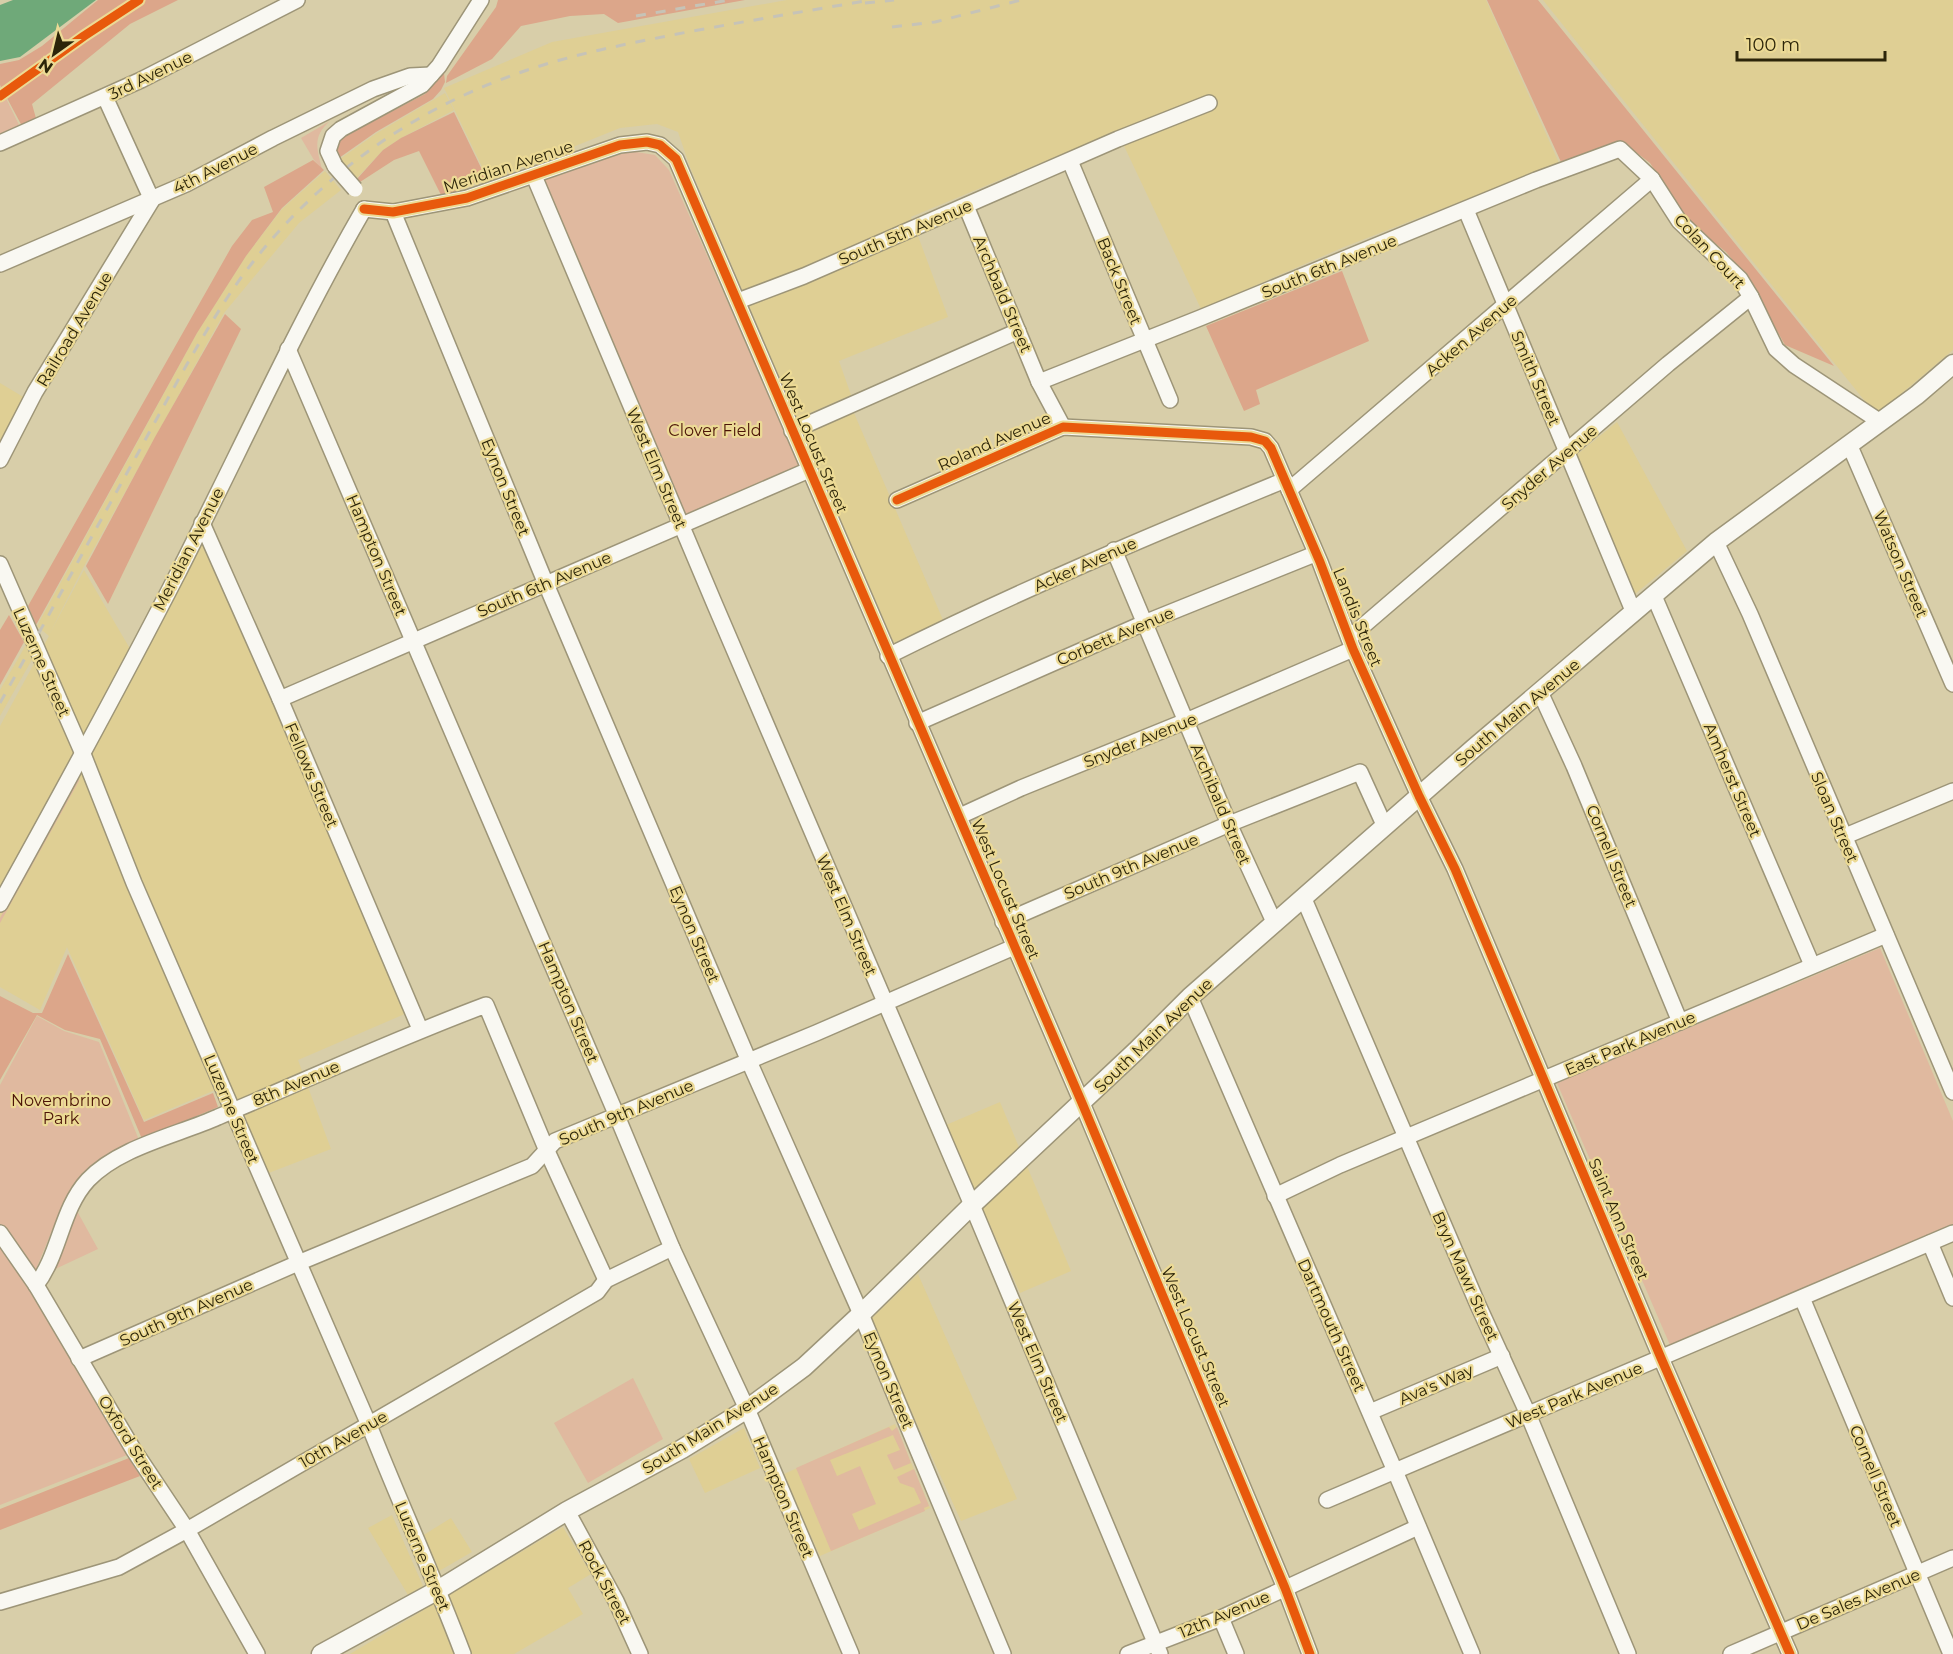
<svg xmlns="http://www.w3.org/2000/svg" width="1953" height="1654" viewBox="0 0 1953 1654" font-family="Montserrat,sans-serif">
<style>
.built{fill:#dfcf94}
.green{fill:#e0b99f}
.forest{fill:#dca68a}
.water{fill:#6fa979}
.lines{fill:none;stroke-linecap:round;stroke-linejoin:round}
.minor-casing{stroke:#9d9578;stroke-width:18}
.major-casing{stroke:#9d9578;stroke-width:21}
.minor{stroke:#f9f8f2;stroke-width:15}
.major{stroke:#f9f8f2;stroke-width:18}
.rail{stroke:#c6c3b7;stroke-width:3;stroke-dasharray:10 10;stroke-linecap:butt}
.minor-bridge-casing{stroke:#9d9578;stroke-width:18;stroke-linecap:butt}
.minor-bridge{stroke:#f9f8f2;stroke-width:15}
.cycleway-casing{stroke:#ecda95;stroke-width:13}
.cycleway{stroke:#e8590c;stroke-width:9}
.labels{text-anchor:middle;stroke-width:4.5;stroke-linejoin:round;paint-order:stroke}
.street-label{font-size:16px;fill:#2c2509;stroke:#ecda95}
.park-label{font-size:16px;fill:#4c1407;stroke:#ecda95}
</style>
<rect width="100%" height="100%" fill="#d8cea9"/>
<g class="built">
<path d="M787 0H1486L1559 163 1344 247 1201 309 1117 131 911 217 948 317 839 361 851 395 797 419 690 167 678 132 657 124 620 128 538 161 487 177 444 88 552 42Z"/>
<path d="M1543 0H1953V350L1876 415Z"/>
<path d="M445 93 454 110 401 138 383 150 356 179 340 159 377 133Z"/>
<path d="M325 171 341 190 299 223 224 313 83 568 49 635 84 570 136 659 202 541 407 1013 298 1060 331 1149 266 1174 227 1085 144 1120 67 947 40 1010 0 987V726L49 636 37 626 197 333 246 256 282 209Z"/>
<path d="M0 383 25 398 0 447Z"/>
<path d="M854 413 943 620 894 643 802 433Z"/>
<path d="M1617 422 1687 551 1635 594 1574 457Z"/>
<path d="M27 643 34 656 0 716V690Z"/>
<path d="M1000 1102 1071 1271 1020 1293 946 1125Z"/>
<path d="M918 1274 1017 1499 961 1521 870 1320Z"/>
<path d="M895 1424 930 1508 820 1556 785 1480 784 1474Z"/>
<path d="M744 1428 760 1468 705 1493 689 1459Z"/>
<path d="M392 1515 423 1586 408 1595 368 1528Z"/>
<path d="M451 1518 472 1552 439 1571 422 1536Z"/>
<path d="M563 1527 591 1574 568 1588 583 1614 514 1654H350Z"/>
</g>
<g class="green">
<path d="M0 86 21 129 0 137Z"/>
<path d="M330 121C311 137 318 151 322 169L314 160 301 138Z"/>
<path d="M630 151 655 155 669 170 800 465 683 518 542 180Z"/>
<path d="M79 778V781L0 923V918L74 781Z"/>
<path d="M1880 948 1953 1121V1224L1670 1345 1557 1083Z"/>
<path d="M37 1016 64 1031 99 1042 139 1140 85 1172 60 1211 30 1284 77 1371 127 1455 0 1505V1085Z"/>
<path d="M77 1211 98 1249 51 1271Z"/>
<path d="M633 1378 663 1439 588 1483 554 1423Z"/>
<path d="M889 1427 892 1431 897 1427 911 1463 894 1470 887 1455 900 1450 893 1435 830 1460 837 1476 860 1466 876 1504 852 1514 859 1530 921 1503 914 1488 900 1483 897 1477 914 1469 929 1506 924 1508 925 1511 831 1551 796 1468Z"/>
</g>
<g class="forest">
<path d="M98 0H178L130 24 32 104 37 122 23 128 0 85V64L19 60 42 46Z"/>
<path d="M498 0H745L618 23 604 14 570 16 521 26 492 59 446 83 447 76 496 7Z"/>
<path d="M1487 0H1538L1834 366 1785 345 1747 277 1726 252 1695 227 1680 209 1650 163 1624 143 1561 162Z"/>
<path d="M444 73 445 82 441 90 433 99 376 132 339 158C335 150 335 145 341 138L425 94Z"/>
<path d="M454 112 486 178 442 197 419 151 394 160 360 182 357 179 383 150 401 138Z"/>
<path d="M313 160 324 170 282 208 246 256 197 333 36 625 28 606 232 246 252 220 273 212 264 187Z"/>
<path d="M1342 271 1369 341 1256 390 1260 404 1244 411 1206 326Z"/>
<path d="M225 314 241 329 108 604 86 566 155 437Z"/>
<path d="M9 615 24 642 0 685V630Z"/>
<path d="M68 954 144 1122 213 1093 218 1107 142 1139 100 1039 65 1030 37 1015 0 1080V996L33 1013H42Z"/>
<path d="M129 1458 140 1476 0 1530V1509Z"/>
</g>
<path class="water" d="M13 0H96L20 57 0 61V5Z"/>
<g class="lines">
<g class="minor-casing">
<g id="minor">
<path d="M105 97 152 200"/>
<path d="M0 143 141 80 297 0"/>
<path d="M1070 161 1170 400"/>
<path d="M335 166 328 151 333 136 341 129 422 85 439 66 481 0"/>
<path d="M534 176 715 605 972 1205 1160 1654"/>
<path d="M966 206 1039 382 1063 427"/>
<path d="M364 209 393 212 467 198 620 145 647 142 660 145 676 159 1082 1103 1285 1588 1310 1654"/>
<path d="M1466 210 1634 613"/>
<path d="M393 212 546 584 748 1059 861 1314 1003 1654"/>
<path d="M0 264 186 184 273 138 373 89 410 76 431 75"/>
<path d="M738 301 804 276 1118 139 1209 103"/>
<path d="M288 349 617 1116 672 1248 747 1409 851 1654"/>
<path d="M1039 382 1200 318 1536 180 1620 149 1652 179 1679 221 1740 279 1751 297 1776 349 1794 365 1879 421"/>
<path d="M792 431 1018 331"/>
<path d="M1849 444 1953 684"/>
<path d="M0 460 35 392 152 200"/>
<path d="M1289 490 1652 179"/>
<path d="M897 500 1063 427 1251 437 1265 441 1271 448 1320 562 1353 649 1419 796 1455 869 1661 1358 1790 1654"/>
<path d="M202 523 280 699 420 1029"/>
<path d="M1716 542 1750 614 1953 1092"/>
<path d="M1114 550 1229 824 1275 924"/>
<path d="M0 564 83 754 134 883 369 1425C399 1501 434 1577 463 1654"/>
<path d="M1654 596 1812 965"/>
<path d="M1349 638 1668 364 1751 297"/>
<path d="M888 656C1018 591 1151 535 1285 480"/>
<path d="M1540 692 1574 766 1680 1022"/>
<path d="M280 699 809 470"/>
<path d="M917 723 1144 623 1315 554"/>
<path d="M960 816 1021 788 1186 721 1353 649"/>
<path d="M1843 837 1953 791"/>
<path d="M1304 899 1478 1305 1528 1414 1628 1654"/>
<path d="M0 904C61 794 121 684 178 573 240 451 296 327 364 209"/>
<path d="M1003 922 1229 824 1360 772 1385 827"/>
<path d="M1190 997 1395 1471 1472 1654"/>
<path d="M1275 1196 1340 1165 1886 935"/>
<path d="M0 1233 36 1285 133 1449 187 1530 257 1654"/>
<path d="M1930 1243 1953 1298"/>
<path d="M36 1285C60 1254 61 1209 88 1180 119 1147 178 1135 218 1117 307 1080 395 1039 486 1005L547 1151 606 1280"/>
<path d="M1802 1298 1951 1654"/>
<path d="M79 1359 298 1263 532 1166 555 1141 816 1033 1014 947"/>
<path d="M1370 1412 1502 1356"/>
<path d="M1327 1500 1953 1233"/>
<path d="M567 1511 616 1601 640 1654"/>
<path d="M0 1602 119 1567 187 1530 597 1292 606 1280 672 1248"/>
<path d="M1221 1618 1236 1654"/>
<path d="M1128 1654 1221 1618 1418 1527"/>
<path d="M1731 1654 1953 1558"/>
</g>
</g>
<g class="major-casing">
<path id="major" d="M321 1654 438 1590 567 1511 682 1449 747 1409 804 1367 861 1314 972 1205 1136 1051 1190 997 1474 748 1716 542 1917 395 1953 364"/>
</g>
<use href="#minor" class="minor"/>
<use href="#major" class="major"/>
<g class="rail">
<path d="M865 3 894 0"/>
<path d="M636 16 729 0"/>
<path d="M892 27 935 22 1021 0"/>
<path d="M0 703C46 621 91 537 137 455 166 402 194 349 227 298 291 201 387 124 495 82 559 56 626 44 693 31 753 20 812 10 871 0"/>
</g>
<g class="minor-bridge-casing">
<path id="minor-bridge" d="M335 166 355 189"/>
</g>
<use href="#minor-bridge" class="minor-bridge"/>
<g class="cycleway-casing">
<g id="cycleway">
<path d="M0 96 84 36 139 0"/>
<path d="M364 209 393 212 467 198 620 145 647 142 660 145 676 159 1082 1103 1285 1588 1310 1654"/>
<path d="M897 500 1063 427 1251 437 1265 441 1271 448 1320 562 1353 649 1419 796 1455 869 1661 1358 1790 1654"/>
</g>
</g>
<use href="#cycleway" class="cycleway"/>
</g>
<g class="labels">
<g class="street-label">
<text transform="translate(150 75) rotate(-26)" y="6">3rd Avenue</text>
<text transform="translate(508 166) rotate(-18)" y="6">Meridian Avenue</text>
<text transform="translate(215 168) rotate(-27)" y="6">4th Avenue</text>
<text transform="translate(905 232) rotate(-23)" y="6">South 5th Avenue</text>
<text transform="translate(1710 251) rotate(47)" y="6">Colan Court</text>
<text transform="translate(1329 266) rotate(-22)" y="6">South 6th Avenue</text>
<text transform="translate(1120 281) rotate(68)" y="6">Back Street</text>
<text transform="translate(1003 294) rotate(67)" y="6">Archbald Street</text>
<text transform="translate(74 329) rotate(-59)" y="6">Railroad Avenue</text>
<text transform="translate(1471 335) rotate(-41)" y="6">Acken Avenue</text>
<text transform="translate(1536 378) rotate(67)" y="6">Smith Street</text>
<text transform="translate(994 441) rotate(-24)" y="6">Roland Avenue</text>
<text transform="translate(814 443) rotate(67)" y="6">West Locust Street</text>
<text transform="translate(1549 467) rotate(-41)" y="6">Snyder Avenue</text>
<text transform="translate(657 468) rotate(67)" y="6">West Elm Street</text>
<text transform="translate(506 487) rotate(68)" y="6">Eynon Street</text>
<text transform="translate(188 549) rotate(-63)" y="6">Meridian Avenue</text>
<text transform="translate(377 555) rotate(67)" y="6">Hampton Street</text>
<text transform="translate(1085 564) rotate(-24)" y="6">Acker Avenue</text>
<text transform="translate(1901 564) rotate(67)" y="6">Watson Street</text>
<text transform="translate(544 584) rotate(-23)" y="6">South 6th Avenue</text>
<text transform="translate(1358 617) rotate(68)" y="6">Landis Street</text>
<text transform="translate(1115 636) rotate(-23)" y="6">Corbett Avenue</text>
<text transform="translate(42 662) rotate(66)" y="6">Luzerne Street</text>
<text transform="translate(1517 712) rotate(-40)" y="6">South Main Avenue</text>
<text transform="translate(1140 740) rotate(-22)" y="6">Snyder Avenue</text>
<text transform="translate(312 775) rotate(67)" y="6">Fellows Street</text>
<text transform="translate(1733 780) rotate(67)" y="6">Amherst Street</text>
<text transform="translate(1221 804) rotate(67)" y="6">Archibald Street</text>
<text transform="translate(1835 817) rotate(67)" y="6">Sloan Street</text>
<text transform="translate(1612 856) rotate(68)" y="6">Cornell Street</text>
<text transform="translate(1131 866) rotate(-23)" y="6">South 9th Avenue</text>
<text transform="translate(1006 889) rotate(67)" y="6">West Locust Street</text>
<text transform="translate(847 915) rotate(67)" y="6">West Elm Street</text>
<text transform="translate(695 934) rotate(67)" y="6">Eynon Street</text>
<text transform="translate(569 1002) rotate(67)" y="6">Hampton Street</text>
<text transform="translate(1153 1035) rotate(-44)" y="6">South Main Avenue</text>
<text transform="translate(1630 1043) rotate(-23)" y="6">East Park Avenue</text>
<text transform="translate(296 1083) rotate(-23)" y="6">8th Avenue</text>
<text transform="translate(232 1109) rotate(67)" y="6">Luzerne Street</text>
<text transform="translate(626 1112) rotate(-23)" y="6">South 9th Avenue</text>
<text transform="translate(1619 1219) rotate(67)" y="6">Saint Ann Street</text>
<text transform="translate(1466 1276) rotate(66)" y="6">Bryn Mawr Street</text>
<text transform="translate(186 1312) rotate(-24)" y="6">South 9th Avenue</text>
<text transform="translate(1332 1325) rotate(66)" y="6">Dartmouth Street</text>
<text transform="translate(1196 1337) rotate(67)" y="6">West Locust Street</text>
<text transform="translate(1038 1362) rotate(67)" y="6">West Elm Street</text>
<text transform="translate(889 1380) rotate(67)" y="6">Eynon Street</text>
<text transform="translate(1436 1384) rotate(-23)" y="6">Ava's Way</text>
<text transform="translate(1574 1395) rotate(-23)" y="6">West Park Avenue</text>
<text transform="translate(710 1428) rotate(-32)" y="6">South Main Avenue</text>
<text transform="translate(343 1439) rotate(-30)" y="6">10th Avenue</text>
<text transform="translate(131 1442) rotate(58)" y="6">Oxford Street</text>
<text transform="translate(1876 1476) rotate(67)" y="6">Cornell Street</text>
<text transform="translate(784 1497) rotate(67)" y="6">Hampton Street</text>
<text transform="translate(423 1556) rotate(67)" y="6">Luzerne Street</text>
<text transform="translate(605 1582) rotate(62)" y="6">Rock Street</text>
<text transform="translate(1858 1599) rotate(-23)" y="6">De Sales Avenue</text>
<text transform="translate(1224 1614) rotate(-23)" y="6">12th Avenue</text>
</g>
<g class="park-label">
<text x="715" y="436">Clover Field</text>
<text x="61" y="1106">Novembrino<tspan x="61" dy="18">Park</tspan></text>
</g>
</g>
<g transform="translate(54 54) rotate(214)" stroke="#ecda95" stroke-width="4.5" paint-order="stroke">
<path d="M0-4.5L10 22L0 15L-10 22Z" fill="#2c2509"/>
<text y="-9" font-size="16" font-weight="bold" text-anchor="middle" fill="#2c2509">N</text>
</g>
<path d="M1737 51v9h148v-9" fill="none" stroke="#2c2509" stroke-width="3"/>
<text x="1746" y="51" font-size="18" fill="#2c2509" stroke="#ecda95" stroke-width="4.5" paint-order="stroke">100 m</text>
</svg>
